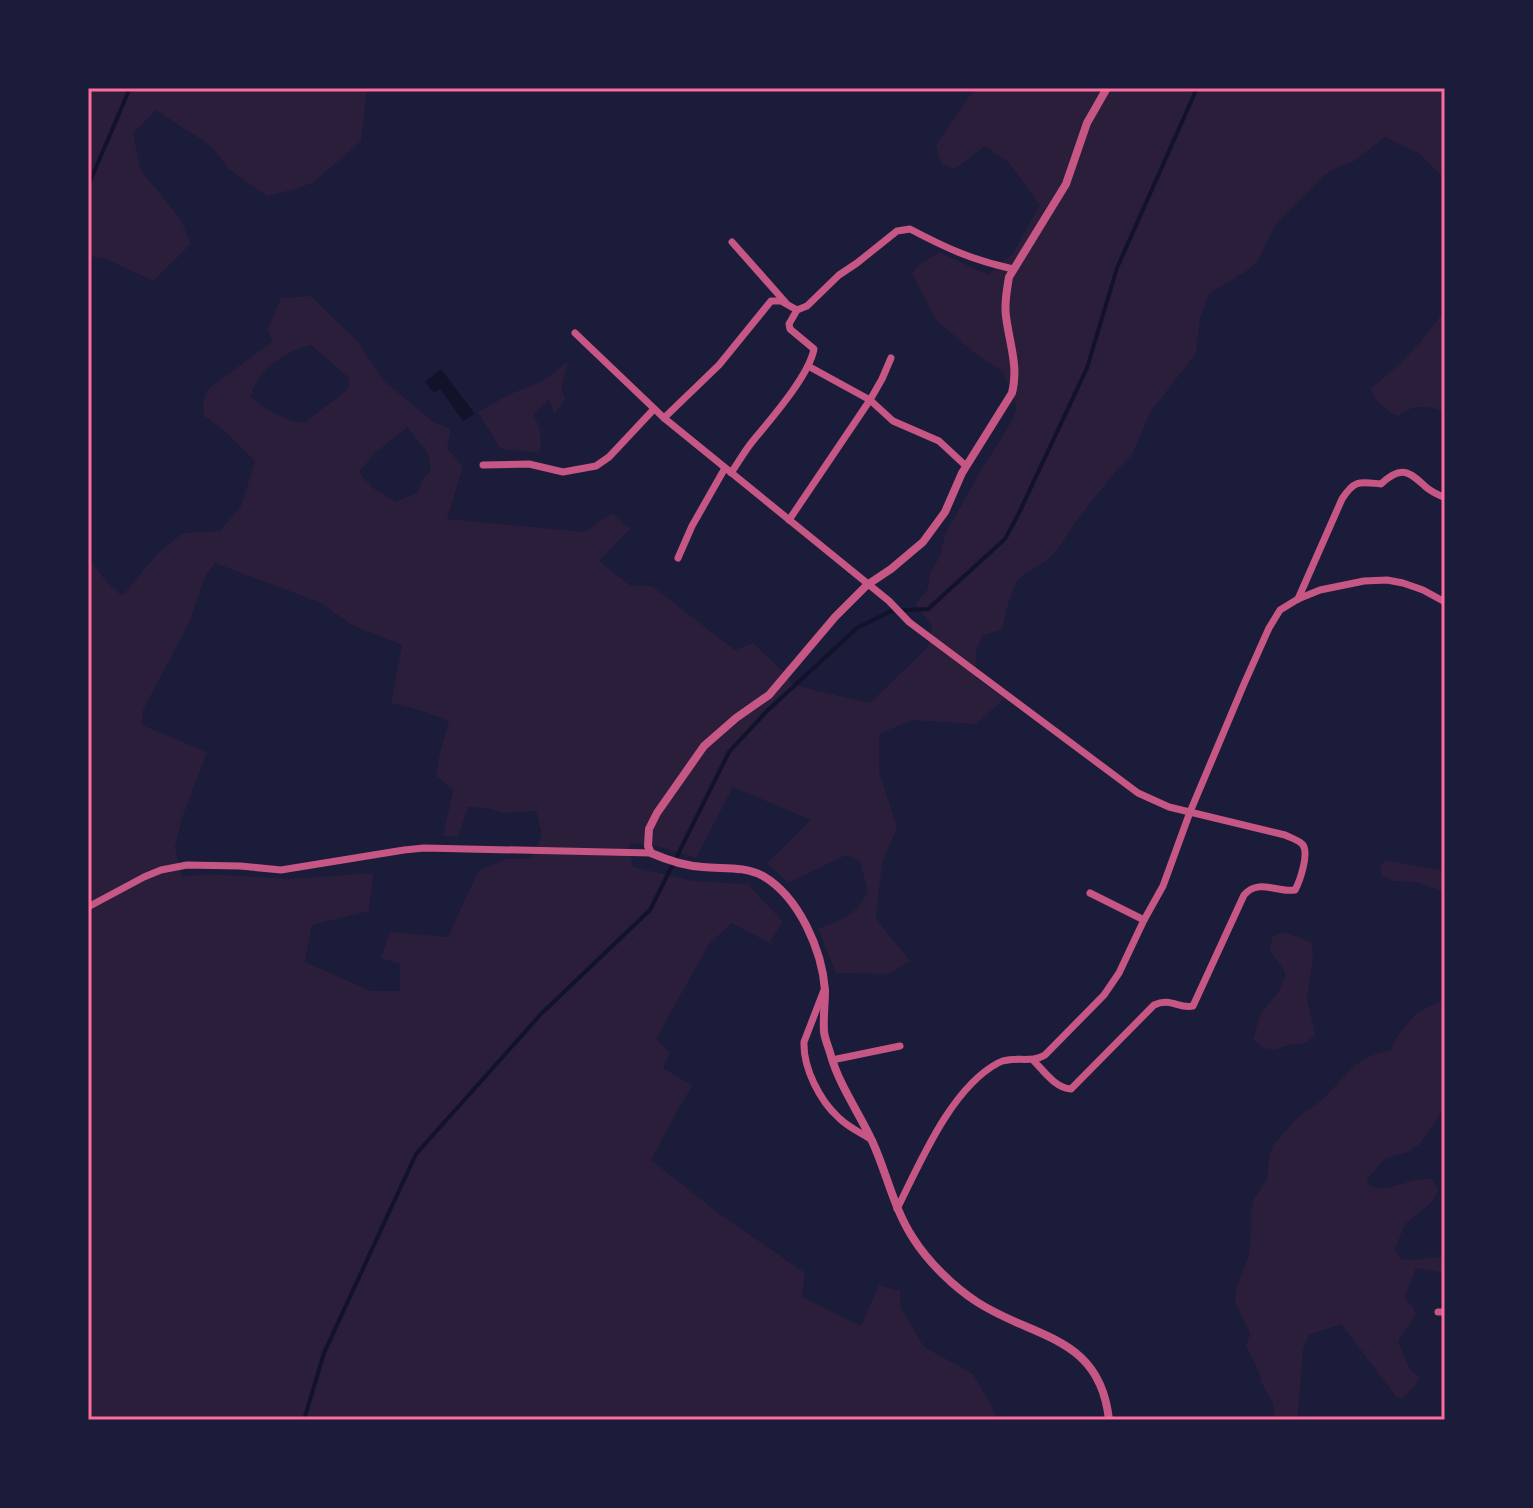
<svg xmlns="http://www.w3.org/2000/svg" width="1533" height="1508" viewBox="0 0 1533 1508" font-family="'DejaVu Sans',sans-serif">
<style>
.green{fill:#2a1e3b;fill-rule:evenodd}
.water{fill:#12122b}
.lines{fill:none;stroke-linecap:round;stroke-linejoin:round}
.stream{stroke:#12122b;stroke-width:4}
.minor{stroke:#c65784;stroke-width:7}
.tertiary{stroke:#c65784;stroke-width:8}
.neatline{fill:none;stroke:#ff6b9d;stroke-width:3}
</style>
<rect width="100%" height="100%" fill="#1b1b3a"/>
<g class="green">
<path d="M88 88H367L361 141 314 182 296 189 267 196 229 169 211 146 156 110 133 133 140 169 181 220 191 244 153 281 106 259 88 256Z"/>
<path d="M975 88H1445V180L1420 154 1385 137 1354 161 1332 170 1323 177 1276 224 1257 262 1248 270 1209 294 1200 318 1196 353 1150 413 1132 455 1116 471 1079 517 1057 550 1045 562 1024 574 1016 582 1008 604 1002 630 983 635 976 651V678L1005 698 976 724 912 720 879 734V771L897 828 882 863 876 919 910 961 888 974 836 973 818 929C844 919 853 918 868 892L860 861 846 855 788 883 767 863 811 820 733 787 696 858 657 846 630 843 629 847 633 867 693 881 748 884 783 922 769 943 732 923 709 944 656 1039 670 1053 663 1068 693 1086 682 1102 651 1160 721 1215 805 1273 802 1297 861 1326 879 1285 900 1291 901 1308 924 1347 973 1374 999 1420H88V557L105 580 122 596 157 554 183 533 220 531 241 506 255 461 224 430 204 416 203 404 207 390 273 341 267 330 281 298 311 296 357 341 384 381 435 423 451 429 447 448 463 467 447 519 585 532 612 513 630 529 599 561 631 586H652L735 650 753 643 783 671 791 683 809 689 870 703 928 647 932 625 915 605 928 589 930 572 939 558 946 532 979 474 1011 422 1017 407 1003 372 973 352 936 320 912 274 920 264 939 252 988 275 1013 253 1040 205 1009 163 985 146 955 169 941 164 936 145ZM311 345 350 379 347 390 304 423C283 421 267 410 251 397 255 371 287 350 311 345ZM407 427 428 453 431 470 420 483V489L417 493 395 502 373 488 359 473 373 455ZM215 563 319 602 354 626 402 645 391 703 419 710 449 721 440 752 436 776 453 790 443 836 458 837 468 807 487 808 504 813 536 811 542 835 531 859H506L478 871 448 937 390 932 381 958 400 964V991H371L305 962 312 925 369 911 373 873 290 879 206 874 182 877 175 847 182 818 207 752 142 725 143 710 189 623 205 577Z"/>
<path d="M1445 309V411C1429 407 1412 403 1399 416 1385 413 1377 400 1370 389 1399 367 1425 340 1445 309Z"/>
<path d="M568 362 561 387 565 399 554 414 549 399 533 415C540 423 543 443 539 453L503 449 499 446 478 412 508 395 541 382Z"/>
<path d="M1385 860 1445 871V892L1416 882 1394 881 1383 877C1379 870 1380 866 1385 860Z"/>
<path d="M1283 932 1311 942 1313 957 1307 999 1315 1035 1306 1043 1289 1045 1275 1050 1264 1048 1253 1040 1260 1015 1279 991 1285 976 1284 970 1270 951 1272 937Z"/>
<path d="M1445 999V1107L1419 1145 1408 1152 1384 1159 1366 1181 1370 1186C1391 1194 1408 1177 1432 1179L1439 1190 1431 1203 1405 1224 1395 1249 1401 1259C1416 1261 1430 1257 1445 1257V1273L1416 1268 1405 1297 1407 1303 1412 1305 1416 1314 1398 1341 1410 1370 1419 1376 1415 1386 1402 1399 1396 1397 1341 1324 1309 1335 1303 1349 1298 1414 1295 1420H1275L1273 1403 1262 1384 1259 1373 1246 1345 1250 1334 1235 1301 1236 1289 1248 1257 1250 1246 1251 1211 1254 1199 1267 1179 1269 1156 1273 1145 1295 1120 1323 1099 1355 1065 1370 1056 1391 1050 1395 1040 1416 1013Z"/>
</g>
<path class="water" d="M441 369 475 414 463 421 440 389 434 393 425 382Z"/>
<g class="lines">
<g class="stream">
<path d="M88 186 130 88"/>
<path d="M304 1420 324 1353 416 1154 541 1014 650 910 729 752 767 711 857 628 891 611 928 609 1005 539 1018 515 1087 368 1117 268 1197 88"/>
</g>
<g class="minor">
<path d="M732 242 786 303"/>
<path d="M575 333 664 418 889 601 909 622 1138 793 1169 807 1285 835C1291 838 1299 840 1303 845 1309 854 1300 881 1295 890 1277 893 1259 878 1244 895L1193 1006C1178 1009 1171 997 1154 1005L1071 1089C1055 1088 1043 1070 1033 1060"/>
<path d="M808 366 870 400 893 421 939 441 966 466"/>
<path d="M664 418 719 365 771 301H781L797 310"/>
<path d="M483 465 529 464 563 472 596 466 609 457 654 409"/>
<path d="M731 473C738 463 744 452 752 442 770 420 809 376 814 349L790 329 789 324 797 310 807 306 839 275 857 263 897 231 910 229C946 248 972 260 1013 269"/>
<path d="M789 520 870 400 882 379 891 358"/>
<path d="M678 558 692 526 725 468"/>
<path d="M1298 599 1342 499C1355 479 1360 482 1381 484 1401 465 1409 471 1427 488 1432 492 1439 495 1445 498"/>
<path d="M1090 893 1144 920"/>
<path d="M88 907 144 877 161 870 187 865 240 866 281 870 404 850 424 848 651 853"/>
<path d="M824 990 804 1042C803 1068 820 1101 839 1118 848 1127 861 1133 872 1140"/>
<path d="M832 1060 900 1046"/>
<path d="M897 1209C920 1163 951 1088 998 1063 1013 1055 1031 1064 1045 1055L1104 995 1119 973 1144 920 1163 886 1190 812 1244 684 1269 628 1280 610 1298 599 1320 590 1364 581 1387 580 1403 583 1423 590 1445 602"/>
<path d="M1438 1312H1445"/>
</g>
<path class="tertiary" d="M1107 88 1087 123 1066 184 1009 277C1007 290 1004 303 1006 316 1009 342 1019 367 1012 393L962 473 945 512 923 542 891 569 867 585 835 617 769 695 736 718 704 746 657 813 649 829 648 846 651 853C667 860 686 866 703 867 724 869 744 866 763 876 799 897 822 950 825 990 825 1004 823 1018 824 1032 825 1040 829 1048 831 1056 840 1087 860 1114 873 1143 887 1174 894 1209 913 1238 928 1262 954 1287 977 1302 1034 1339 1100 1335 1109 1420"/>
</g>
<rect width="1533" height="1508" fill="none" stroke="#1b1b3a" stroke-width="180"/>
<rect x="90" y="90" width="1353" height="1328" class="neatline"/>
</svg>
